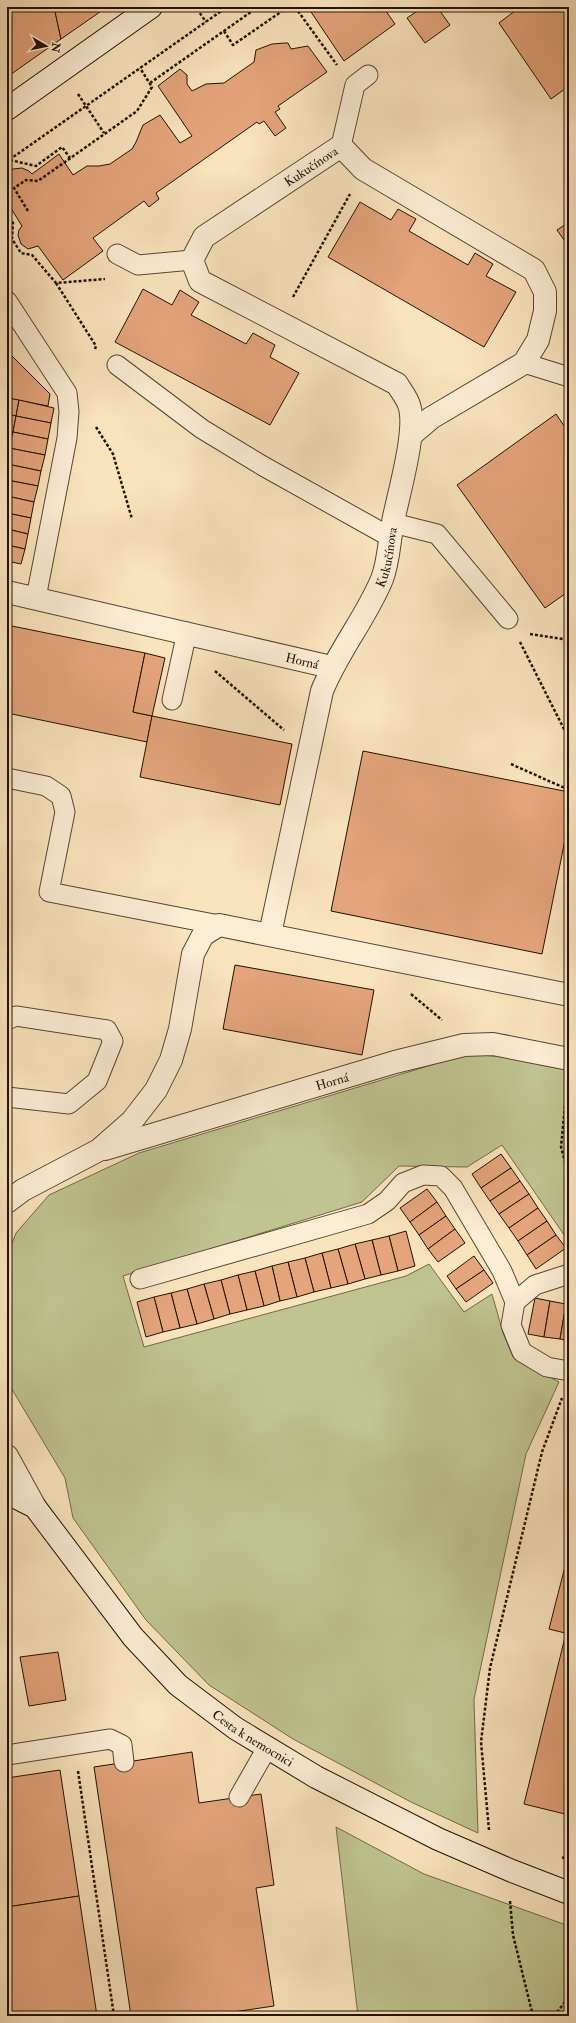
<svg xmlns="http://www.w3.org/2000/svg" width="576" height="2023" viewBox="0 0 576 2023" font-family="'IM FELL Double Pica',serif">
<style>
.green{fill:#bfc490;stroke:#706b48}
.building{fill:#e4a47c;stroke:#221200}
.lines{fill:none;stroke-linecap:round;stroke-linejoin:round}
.lane-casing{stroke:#584630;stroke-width:21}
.street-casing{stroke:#584630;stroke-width:24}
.secondary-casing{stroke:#221200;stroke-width:24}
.path{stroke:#221200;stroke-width:2.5;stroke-dasharray:3 2;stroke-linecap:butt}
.lane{stroke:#fcedd5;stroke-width:19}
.street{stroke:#fcedd5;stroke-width:22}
.secondary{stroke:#fcedd5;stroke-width:22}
.labels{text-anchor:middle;stroke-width:3;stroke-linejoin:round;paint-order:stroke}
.street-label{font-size:13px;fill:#221200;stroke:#fcedd5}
</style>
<rect width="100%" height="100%" fill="#fae4be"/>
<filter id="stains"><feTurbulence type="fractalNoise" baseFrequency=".005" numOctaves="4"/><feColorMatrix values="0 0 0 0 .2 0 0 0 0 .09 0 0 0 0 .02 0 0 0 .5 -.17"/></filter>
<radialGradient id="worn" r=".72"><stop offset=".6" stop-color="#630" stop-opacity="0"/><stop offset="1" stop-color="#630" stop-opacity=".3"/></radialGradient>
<g class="green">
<path d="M468 1054 518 1058 569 1070V1242L502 1145 467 1167 399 1166 362 1202 123 1276 144 1347 406 1276 429 1264 464 1312 492 1294 503 1333 513 1357 559 1382 526 1454 474 1699 478 1833 411 1802 293 1739 209 1685 146 1620 73 1518 65 1478 7 1381V1256L16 1233 49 1195 139 1153Z"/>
<path d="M336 1827 424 1874 569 1926V2016H358Z"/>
</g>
<g class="building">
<path d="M7 7H54L61 39 7 77Z"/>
<path d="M54 7H107L61 39Z"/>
<path d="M311 7H383L395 24 344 61 309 9Z"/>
<path d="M423 7H437L450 25 425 43 407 18Z"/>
<path d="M520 7H557L560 12 566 8 569 14V86L551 99 499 23Z"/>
<path d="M285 43H288L291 49 308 46 327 72 278 106 280 109 275 112 286 128 275 136 264 121 259 124 257 122 156 193 159 199 149 207 144 201 93 238 103 251 63 280 38 246 28 249 21 244 18 235 19 230 22 226 7 202V172L13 169 22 168 29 171 32 174 59 154 73 175 87 166H99L110 164 132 149 136 142 143 125 160 115 180 143 192 136 158 86 180 69 187 75V84L192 91 206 84 224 83 254 62 256 50 272 44Z"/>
<path d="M360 202 391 220 398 209 416 219 409 231 468 265 475 253 493 264 486 276 516 292 484 347 328 257Z"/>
<path d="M569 222V247L557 230Z"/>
<path d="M143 289 172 305 180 290 199 302 191 315 246 344 253 333 275 345 270 357 299 373 270 425 115 342Z"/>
<path d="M7 351 50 394 48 406 7 398Z"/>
<path d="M7 398 19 400 16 416 7 414Z"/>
<path d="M19 400 54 408 51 423 16 416Z"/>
<path d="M7 414 16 416 13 432 7 431Z"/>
<path d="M556 414 569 433V591L545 608 457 485Z"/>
<path d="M16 416 51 423 48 439 13 432Z"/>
<path d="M7 431 13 432 9 448 7 447Z"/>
<path d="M13 432 48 439 45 455 9 448Z"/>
<path d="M9 448 45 455 41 471 7 464Z"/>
<path d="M7 464 41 471 38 486 7 480Z"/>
<path d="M7 480 38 486 34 502 7 496Z"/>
<path d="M7 496 34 502 31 518 7 513Z"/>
<path d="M7 513 31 518 28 534 7 529Z"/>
<path d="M7 529 28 534 25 549 7 545Z"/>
<path d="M7 545 25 549 21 564 7 561Z"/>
<path d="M7 625 145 653 133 712 152 716 147 742 7 713Z"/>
<path d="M145 653 165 658 152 716 133 712Z"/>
<path d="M152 716 292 744 280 805 140 777Z"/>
<path d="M363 751 569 792V820L542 954 331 911Z"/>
<path d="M235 965 374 990 362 1055 223 1029Z"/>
<path d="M501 1154 511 1168 481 1188 472 1174Z"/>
<path d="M511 1168 520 1181 490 1201 481 1188Z"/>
<path d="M520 1181 529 1194 499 1214 490 1201Z"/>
<path d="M427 1189 437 1202 410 1222 400 1208Z"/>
<path d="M529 1194 538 1208 509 1228 499 1214Z"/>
<path d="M437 1202 446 1216 419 1235 410 1222Z"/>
<path d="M538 1208 547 1221 518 1241 509 1228Z"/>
<path d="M446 1216 455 1229 428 1249 419 1235Z"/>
<path d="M547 1221 556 1235 527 1255 518 1241Z"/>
<path d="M455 1229 465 1243 438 1262 428 1249Z"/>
<path d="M406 1231 415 1266 398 1271 389 1236Z"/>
<path d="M556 1235 566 1248 536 1269 527 1255Z"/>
<path d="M389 1236 398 1271 381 1275 372 1240Z"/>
<path d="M372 1240 381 1275 365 1279 355 1244Z"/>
<path d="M355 1244 365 1279 348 1284 338 1249Z"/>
<path d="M338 1249 348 1284 331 1288 322 1253Z"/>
<path d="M322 1253 331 1288 314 1292 305 1258Z"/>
<path d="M474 1256 484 1270 456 1289 447 1276Z"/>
<path d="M305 1258 314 1292 297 1297 288 1262Z"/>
<path d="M288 1262 297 1297 280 1301 272 1266Z"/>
<path d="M272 1266 280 1301 264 1306 255 1271Z"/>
<path d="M484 1270 493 1283 466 1302 456 1289Z"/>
<path d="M255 1271 264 1306 247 1310 238 1275Z"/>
<path d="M238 1275 247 1310 230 1314 221 1280Z"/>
<path d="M221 1280 230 1314 214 1319 204 1284Z"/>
<path d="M204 1284 214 1319 197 1324 187 1289Z"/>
<path d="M187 1289 197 1324 180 1328 171 1293Z"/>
<path d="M171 1293 180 1328 163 1332 154 1297Z"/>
<path d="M154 1297 163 1332 146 1337 137 1302Z"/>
<path d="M535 1298 550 1301 544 1337 528 1334Z"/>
<path d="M550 1301 566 1304 560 1339 544 1337Z"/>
<path d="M566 1304H569V1341L560 1339Z"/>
<path d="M569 1551V1634L549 1629Z"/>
<path d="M566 1633 569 1634V1815L524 1804Z"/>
<path d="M58 1652 66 1700 29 1706 20 1657Z"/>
<path d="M192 1752 199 1803 261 1794 274 1885 256 1888 274 2006 206 2016H131L94 1767Z"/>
<path d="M60 1770 79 1896 7 1907V1778Z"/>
<path d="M79 1896 97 2016H7V1907Z"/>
</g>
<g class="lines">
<g class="lane-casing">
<g id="lane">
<path d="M341 146 355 85 368 75"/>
<path d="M117 254 138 265 192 260"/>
<path d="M7 301 67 393 69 412 67 438 36 598"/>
<path d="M524 363 569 377"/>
<path d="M117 365 202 429 263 466 390 537"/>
<path d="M393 523 437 534 508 619"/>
<path d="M172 700 187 632"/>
<path d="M7 778 46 786 61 796 65 812 49 892 219 925"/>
<path d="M7 1020 16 1016 107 1030 113 1041 97 1081 69 1104 7 1097"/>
<path d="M140 1279 368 1214 387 1201 403 1183 423 1175 441 1176 453 1188 502 1271 515 1302 511 1325 522 1352 547 1367 569 1371"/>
<path d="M515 1302 535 1285 569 1274"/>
<path d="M7 1755 110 1739 122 1745 124 1762"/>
<path d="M239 1797 267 1748"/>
</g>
</g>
<g class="street-casing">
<g id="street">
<path id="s1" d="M7 592 331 667"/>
<path id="s2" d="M270 934 322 691C338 651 366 618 382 579 389 561 389 541 393 522 398 495 418 429 409 405 407 398 401 391 397 384L200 281 192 260 204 237 341 146 363 169 534 270 545 292V311L538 340 524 363 431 418 411 435"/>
<path id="s3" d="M105 1149 395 1062 464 1045 493 1044 569 1059"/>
<path d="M7 1202 23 1190 99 1150 132 1121 156 1090 171 1060 180 1029 193 954 203 935 219 925 569 995"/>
<path d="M7 1456 35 1507"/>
</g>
</g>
<g class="secondary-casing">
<g id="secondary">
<path d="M7 109 151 7"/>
<path id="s4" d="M7 1493 35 1507 133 1637 178 1685 235 1728 316 1777 438 1839 512 1871 569 1893"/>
</g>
</g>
<g class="path">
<path d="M295 7 337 65"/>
<path d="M197 9 206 22"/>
<path d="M224 31 233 45 288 7"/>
<path d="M150 83 258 7"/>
<path d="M78 94 104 133"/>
<path d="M7 156 9 160 227 7"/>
<path d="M10 160 36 166 62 147 70 158"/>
<path d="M28 211 14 188 26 180 38 181 137 111 152 87 140 68"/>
<path d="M7 213 13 223 12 239 21 253 32 255 56 283 105 279"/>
<path d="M56 283 96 346 95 349"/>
<path d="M293 297 350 194"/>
<path d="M96 427 113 454 132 519"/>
<path d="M530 634 569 640"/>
<path d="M520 642 569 739"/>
<path d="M215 671 284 730"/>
<path d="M511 764 569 790"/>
<path d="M411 994 442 1020"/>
<path d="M567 1086 561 1147 569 1176"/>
<path d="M78 1771 114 2016"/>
<path d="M489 1830 481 1742 490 1668 542 1452 562 1398"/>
<path d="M562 1858 569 1856"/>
<path d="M510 1901 513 1935 533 2016"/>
<path d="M554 2016 569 1997"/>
</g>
<use href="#lane" class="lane"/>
<use href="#street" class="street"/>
<use href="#secondary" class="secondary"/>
</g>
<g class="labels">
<g class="street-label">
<text dy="5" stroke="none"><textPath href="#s2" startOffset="976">Kukučínova</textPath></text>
<text dy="5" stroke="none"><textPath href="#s2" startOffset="398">Kukučínova</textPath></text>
<text dy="5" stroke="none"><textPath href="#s1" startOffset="303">Horná</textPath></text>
<text dy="5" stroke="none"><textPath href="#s3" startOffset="237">Horná</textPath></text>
<text dy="5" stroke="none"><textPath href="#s4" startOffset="352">Cesta k nemocnici</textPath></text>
</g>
</g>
<rect width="576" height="2023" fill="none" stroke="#fae4be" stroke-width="24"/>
<rect x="8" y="8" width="560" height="2007" fill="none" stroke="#221200" stroke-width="2"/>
<rect x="12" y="12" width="552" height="1999" fill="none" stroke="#221200"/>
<g transform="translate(46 46) rotate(99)" stroke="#fcedd5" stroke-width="3" paint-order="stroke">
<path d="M0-3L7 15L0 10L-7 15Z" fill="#221200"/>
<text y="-6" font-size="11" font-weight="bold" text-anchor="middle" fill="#221200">N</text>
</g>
<rect width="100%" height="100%" filter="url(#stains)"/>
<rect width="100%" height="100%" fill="url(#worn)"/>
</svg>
